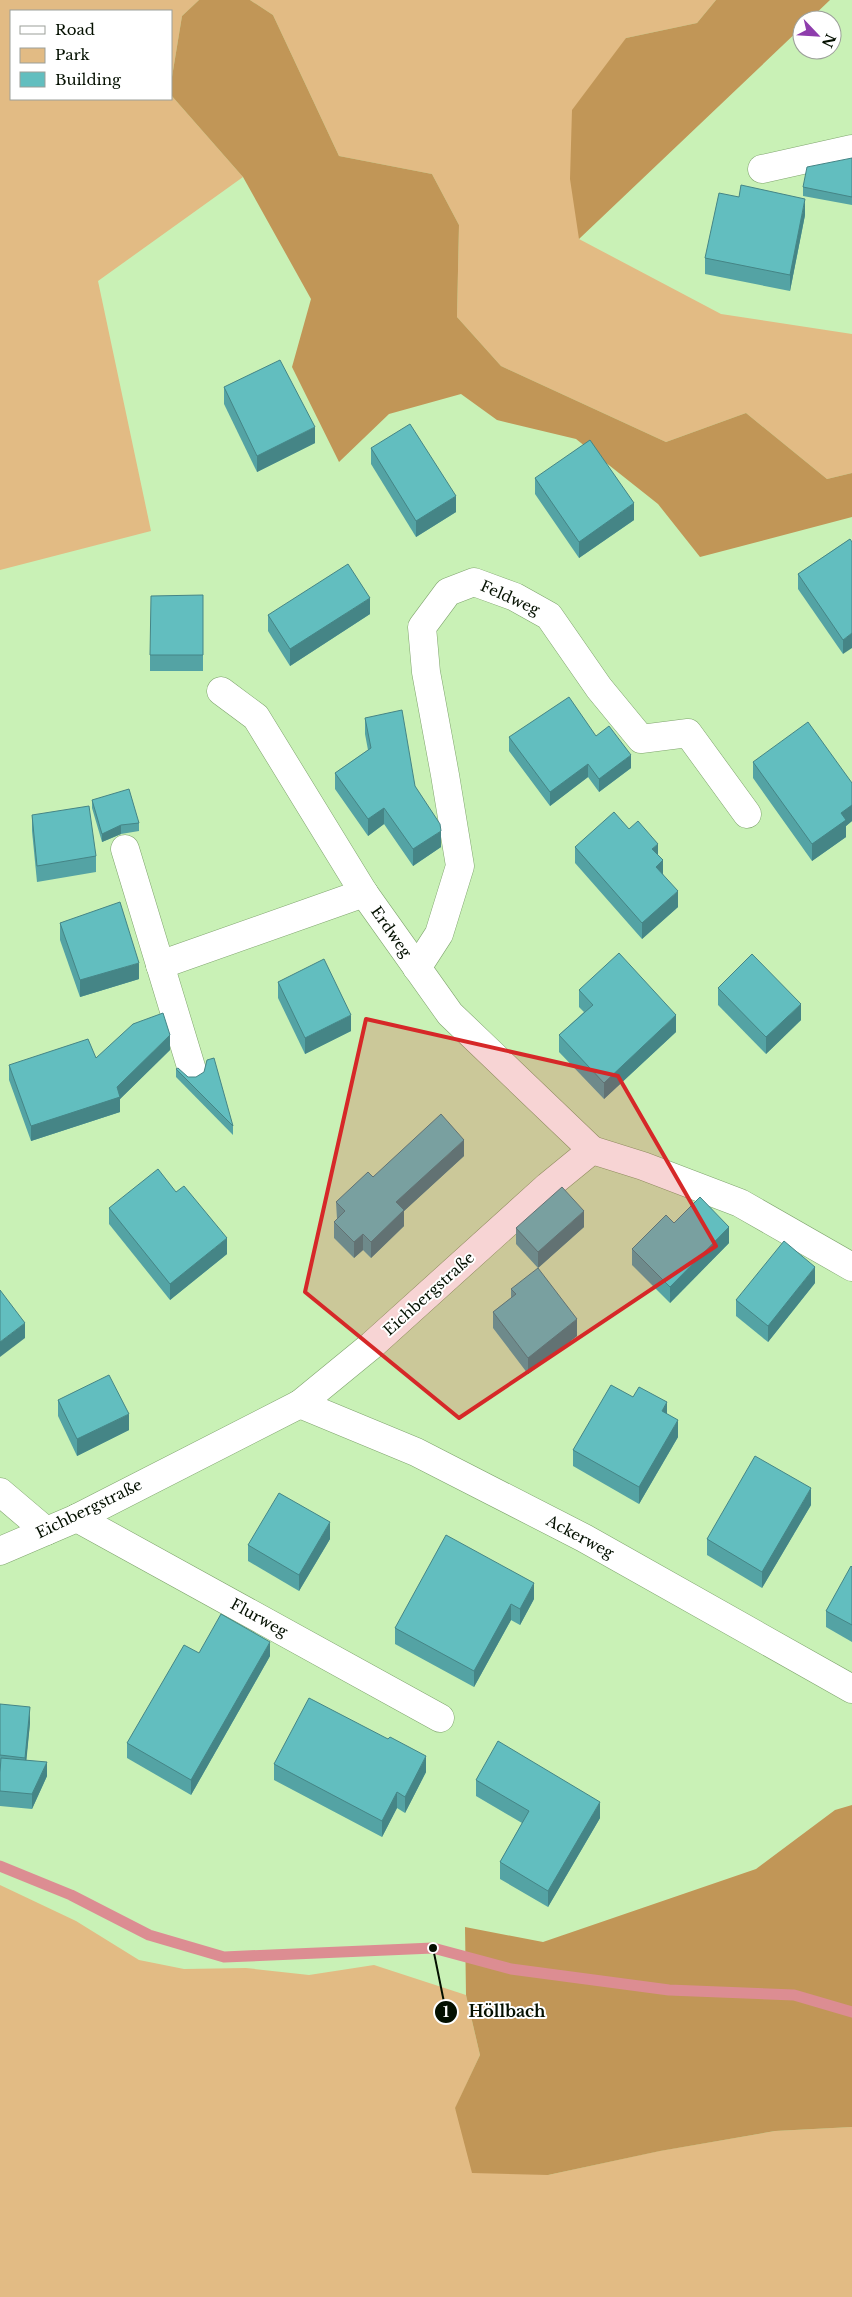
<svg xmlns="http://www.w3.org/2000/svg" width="852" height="2297" viewBox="0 0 852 2297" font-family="'Libre Baskerville',serif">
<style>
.green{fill:#e2bb84}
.forest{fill:#c19657}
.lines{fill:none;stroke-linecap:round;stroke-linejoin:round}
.stream{stroke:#dc8d92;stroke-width:11}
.minor-casing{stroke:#7fa46d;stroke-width:29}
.minor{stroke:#fff;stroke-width:28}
.wall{fill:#54a3a4}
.shaded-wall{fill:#458586}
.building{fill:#62bebf;stroke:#458586}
.marked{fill:#d62828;fill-opacity:0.2;stroke:#d62828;stroke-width:4;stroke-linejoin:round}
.labels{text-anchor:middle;stroke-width:4;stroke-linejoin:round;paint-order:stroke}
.street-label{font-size:15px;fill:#041000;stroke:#fff}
.leader{fill:none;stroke:#041000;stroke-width:2}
.callout-dot{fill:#041000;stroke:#fff;stroke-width:2}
.mark-label{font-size:15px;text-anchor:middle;font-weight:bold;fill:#fff}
.callout-label{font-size:16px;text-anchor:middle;font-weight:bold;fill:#041000;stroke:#fff;stroke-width:4;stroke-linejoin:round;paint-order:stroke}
</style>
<rect width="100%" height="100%" fill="#c9f1b6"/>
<g class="green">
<path d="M0 0H199L182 16 171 83V11H11V99H171V95L243 177 98 281 151 531 0 570Z"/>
<path d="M250 0H716L697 23 626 38 579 239 721 314 852 334V473L827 479 746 413 666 442 501 366 457 317 459 225 432 174 339 156 273 15Z"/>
<path d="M0 1885 76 1921 139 1960 184 1969 246 1968 309 1975 374 1965 466 1995 480 2055 455 2109 548 2175 659 2151 775 2131 852 2127V2297H0Z"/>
</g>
<g class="forest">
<path d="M199 0H250L273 15 339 156 432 174 459 225 457 317 501 366 666 442 746 413 827 479 852 473V517L700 557 658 504 576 439 497 420 461 394 389 414 339 462 292 367 311 299 243 177 171 95V83L182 16Z"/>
<path d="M716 0H830L809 20H802V27L579 239 570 179 572 110 626 38 697 23Z"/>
<path d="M852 1805V2127L775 2131 660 2151 548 2175 472 2173 455 2108 480 2055 466 1995 465 1927 543 1942 756 1869 835 1810Z"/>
</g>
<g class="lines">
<path class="stream" d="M0 1866 71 1895 149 1935 224 1957 433 1948 511 1969 669 1990 794 1995 852 2012"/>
<g class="minor-casing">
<g id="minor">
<path d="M762 169 852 149"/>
<path d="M221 691 256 717 364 893 450 1014 592 1150"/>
<path d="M125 849 192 1070"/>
<path d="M160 965 364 893"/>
<path d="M417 968 439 934 460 866 445 775 426 672 422 627 448 592 474 582 515 597 549 616 599 688 641 739 688 733 747 814"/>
<path d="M300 1404 416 1452 584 1538 852 1689"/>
<path d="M0 1492 46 1531"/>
<path d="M77 1518 440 1718"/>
<path d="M0 1551 77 1518 300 1404 372 1345 548 1186 592 1150 643 1166 740 1203 852 1267"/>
</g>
</g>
<use href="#minor" class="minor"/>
</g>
<g class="wall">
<path d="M852 158V205L803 196V187Z"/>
<path d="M805 215 790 291 705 274V258Z"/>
<path d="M224 387 315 443 257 472 224 404Z"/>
<path d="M371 448 456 512 416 537 371 464Z"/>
<path d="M535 478 634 520 579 558 535 494Z"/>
<path d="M850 539 843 654 798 589V574Z"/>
<path d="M203 595V671H150V655Z"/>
<path d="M370 614 290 666 268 631V615Z"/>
<path d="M365 718 415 786 441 847 413 866 384 824 368 836 335 789V773L368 750 365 734Z"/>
<path d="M596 736 631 768 599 792 588 777 550 806 509 751V737Z"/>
<path d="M753 762 852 783V821L846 826V837L812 861 753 778Z"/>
<path d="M92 800 139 823V831L121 834 102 842 92 808Z"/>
<path d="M32 815 96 856V872L37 882 32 831Z"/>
<path d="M629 829 658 856 663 874 678 907 642 939 575 863V847Z"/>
<path d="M60 923 139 979 80 997 60 940Z"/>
<path d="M278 982 351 1031 305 1054 278 998Z"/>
<path d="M718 988 801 1020 766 1054 718 1005Z"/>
<path d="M579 990 676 1032 604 1099 559 1052V1035L584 1012 579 1007Z"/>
<path d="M170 1050 120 1099V1112L31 1141 9 1080V1065L96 1058Z"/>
<path d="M176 1069 233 1126V1135L176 1077Z"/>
<path d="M464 1156 404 1211V1226L371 1258 363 1250 354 1258 334 1238V1222L337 1219 336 1202 373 1177Z"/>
<path d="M109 1208 227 1254 170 1300 109 1224Z"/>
<path d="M674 1223 729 1243 670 1303 632 1265V1249Z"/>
<path d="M584 1227 538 1268 516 1244V1228Z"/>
<path d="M815 1283 768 1342 736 1316V1300Z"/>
<path d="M511 1289 577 1336 528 1374 493 1328V1312L511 1298Z"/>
<path d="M633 1397 667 1414 678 1437 639 1504 573 1466V1450Z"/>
<path d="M58 1400 129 1430 77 1456 58 1416Z"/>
<path d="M811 1505 762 1588 707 1555V1539Z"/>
<path d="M330 1539 299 1591 248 1561V1545Z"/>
<path d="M852 1567V1642L826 1627V1611Z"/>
<path d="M534 1599 520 1625 511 1620 474 1687 395 1644V1628Z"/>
<path d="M199 1653 270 1656 191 1795 127 1758V1743Z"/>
<path d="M0 1704 30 1723 26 1760 47 1776 32 1809 0 1806Z"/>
<path d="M388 1739 426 1772 405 1813 397 1808 382 1837 274 1780V1764Z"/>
<path d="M476 1780 600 1818 548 1907 500 1879V1862L522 1823 476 1796Z"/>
</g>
<g class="shaded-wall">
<path d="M805 199V215L790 291V275Z"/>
<path d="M315 427V443L257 472V456Z"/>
<path d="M456 496V512L416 537V521Z"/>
<path d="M634 503V520L579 558V542Z"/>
<path d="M370 598V614L290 666V649Z"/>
<path d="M852 633V648L843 654V640Z"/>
<path d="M631 755V768L599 792V779Z"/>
<path d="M588 764V777L550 806V792Z"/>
<path d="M852 805V821L846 826V837L812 861V844L841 813Z"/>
<path d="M384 808V824L368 836V819Z"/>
<path d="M121 825V834L102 842V834Z"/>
<path d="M441 831V847L413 866V849Z"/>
<path d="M658 844V860L652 849Z"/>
<path d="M663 860V877L656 867Z"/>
<path d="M678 891V907L642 939V923Z"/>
<path d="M139 963V979L80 997V980Z"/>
<path d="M801 1004V1020L766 1054V1037Z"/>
<path d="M351 1015V1031L305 1054V1038Z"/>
<path d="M676 1015V1032L604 1099V1083Z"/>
<path d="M170 1035V1050L120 1099V1112L31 1141V1126L117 1087Z"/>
<path d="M464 1140V1156L404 1211V1226L371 1258V1242L396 1202Z"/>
<path d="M584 1211V1227L538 1268V1252Z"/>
<path d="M729 1227V1243L670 1303V1287Z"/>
<path d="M363 1234V1250L354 1258V1242Z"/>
<path d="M227 1238V1254L170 1300V1284Z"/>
<path d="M815 1267V1283L768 1342V1326Z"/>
<path d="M577 1319V1336L528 1374V1358Z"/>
<path d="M25 1323V1338L0 1357V1342Z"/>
<path d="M667 1402V1419L662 1411Z"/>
<path d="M129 1414V1430L77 1456V1439Z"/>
<path d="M678 1420V1437L639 1504V1487Z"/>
<path d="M811 1488V1505L762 1588V1572Z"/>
<path d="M330 1522V1539L299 1591V1575Z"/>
<path d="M534 1583V1599L520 1625V1609Z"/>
<path d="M511 1604V1620L474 1687V1671Z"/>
<path d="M270 1642V1656L191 1795V1780Z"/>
<path d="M30 1707V1723L25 1775V1758Z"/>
<path d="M426 1756V1772L405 1813V1797Z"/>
<path d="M47 1762V1776L32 1809V1794Z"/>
<path d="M397 1792V1808L382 1837V1821Z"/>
<path d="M600 1802V1818L548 1907V1891Z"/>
</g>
<g class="building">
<path d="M852 158V197L803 187 807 167Z"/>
<path d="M741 185 805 199 790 275 705 258 719 193 739 197Z"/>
<path d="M280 360 315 427 257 456 224 387Z"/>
<path d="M410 424 456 496 416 521 371 448Z"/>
<path d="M590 440 634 503 579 542 535 478Z"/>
<path d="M850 539 852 542V633L843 640 798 574Z"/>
<path d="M348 564 370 598 290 649 268 615Z"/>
<path d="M203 595V655H150L151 596Z"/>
<path d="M569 697 596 736 609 726 631 755 599 779 588 764 550 792 509 737Z"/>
<path d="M402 710 415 786 440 824 441 831 413 849 384 808 368 819 335 773 371 748 365 718Z"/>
<path d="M808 722 852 783V805L841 813 846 820 812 844 753 762Z"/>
<path d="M129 789 139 823 121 825 102 834 92 800Z"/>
<path d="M89 806 96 856 37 866 32 815Z"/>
<path d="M614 812 629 829 638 821 658 844 652 849 663 860 656 867 678 891 642 923 575 847Z"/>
<path d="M120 902 139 963 80 980 60 923Z"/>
<path d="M619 953 676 1015 604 1083 559 1035 593 1005 579 990Z"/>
<path d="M752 954 801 1004 766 1037 718 988Z"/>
<path d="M324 959 351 1015 305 1038 278 982Z"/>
<path d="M163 1013 170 1035 117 1087 120 1097 31 1126 9 1065 88 1039 96 1058 133 1024Z"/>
<path d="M214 1058 233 1126 176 1069 178 1068 188 1077H196L204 1072 207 1060Z"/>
<path d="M441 1114 464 1140 396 1202 404 1210 371 1242 363 1234 354 1242 334 1222 345 1211 336 1202 368 1172 373 1177Z"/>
<path d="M158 1169 176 1192 184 1186 227 1238 170 1284 109 1208Z"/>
<path d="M562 1187 584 1211 538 1252 516 1228Z"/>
<path d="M700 1197 729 1227 670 1287 632 1249 666 1215 674 1223Z"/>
<path d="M784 1241 815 1267 768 1326 736 1300Z"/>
<path d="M538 1268 577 1319 528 1358 493 1312 516 1294 511 1289Z"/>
<path d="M0 1290 25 1323 0 1342Z"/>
<path d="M109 1375 129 1414 77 1439 58 1400Z"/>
<path d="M611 1385 633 1397 639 1387 667 1402 662 1411 678 1420 639 1487 573 1450Z"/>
<path d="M755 1456 811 1488 762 1572 707 1539Z"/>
<path d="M279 1493 330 1522 299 1575 248 1545Z"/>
<path d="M446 1535 534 1583 520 1609 511 1604 474 1671 395 1628Z"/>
<path d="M851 1566 852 1567V1625L826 1611Z"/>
<path d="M221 1614 270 1642 191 1780 127 1743 184 1645 199 1653Z"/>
<path d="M309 1698 388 1739 390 1737 426 1756 405 1797 397 1792 382 1821 274 1764Z"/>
<path d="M0 1704 30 1707 25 1758 0 1755Z"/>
<path d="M498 1741 600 1802 548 1891 500 1862 529 1811 476 1780Z"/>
<path d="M1 1758 47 1762 32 1794 0 1791V1772Z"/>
</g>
<path class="marked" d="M366 1019 618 1076 716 1246 459 1418 305 1292Z"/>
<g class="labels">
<g class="street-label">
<text transform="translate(510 598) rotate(24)" y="5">Feldweg</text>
<text transform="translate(391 932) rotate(55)" y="5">Erdweg</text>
<text transform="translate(429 1294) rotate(-42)" y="5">Eichbergstraße</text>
<text transform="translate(89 1509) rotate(-26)" y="5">Eichbergstraße</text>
<text transform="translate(580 1537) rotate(28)" y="5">Ackerweg</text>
<text transform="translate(259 1618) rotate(29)" y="5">Flurweg</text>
</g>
</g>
<path class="leader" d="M433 1948L446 2012"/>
<g class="callout-dot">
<circle cx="433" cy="1948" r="5"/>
<circle cx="446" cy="2012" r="12"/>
</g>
<g class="mark-label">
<text x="446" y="2017">1</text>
</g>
<g class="callout-label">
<text x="507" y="2017">Höllbach</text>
</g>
<rect x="10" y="10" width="162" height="90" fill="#ffffff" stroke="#9b9f99"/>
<rect x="20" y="26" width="25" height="8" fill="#ffffff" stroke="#9b9f99"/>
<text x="55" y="35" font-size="15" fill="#041000">Road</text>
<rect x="20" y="48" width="25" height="15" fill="#e2bb84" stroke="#9b9f99"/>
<text x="55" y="60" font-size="15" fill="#041000">Park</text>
<rect x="20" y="72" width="25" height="15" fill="#62bebf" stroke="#9b9f99"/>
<text x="55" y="85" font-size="15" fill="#041000">Building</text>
<g transform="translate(817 35) rotate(115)"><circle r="24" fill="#ffffff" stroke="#9b9f99"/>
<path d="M0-4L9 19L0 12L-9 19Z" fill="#8e3dac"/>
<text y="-8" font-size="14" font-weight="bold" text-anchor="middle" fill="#041000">N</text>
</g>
</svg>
